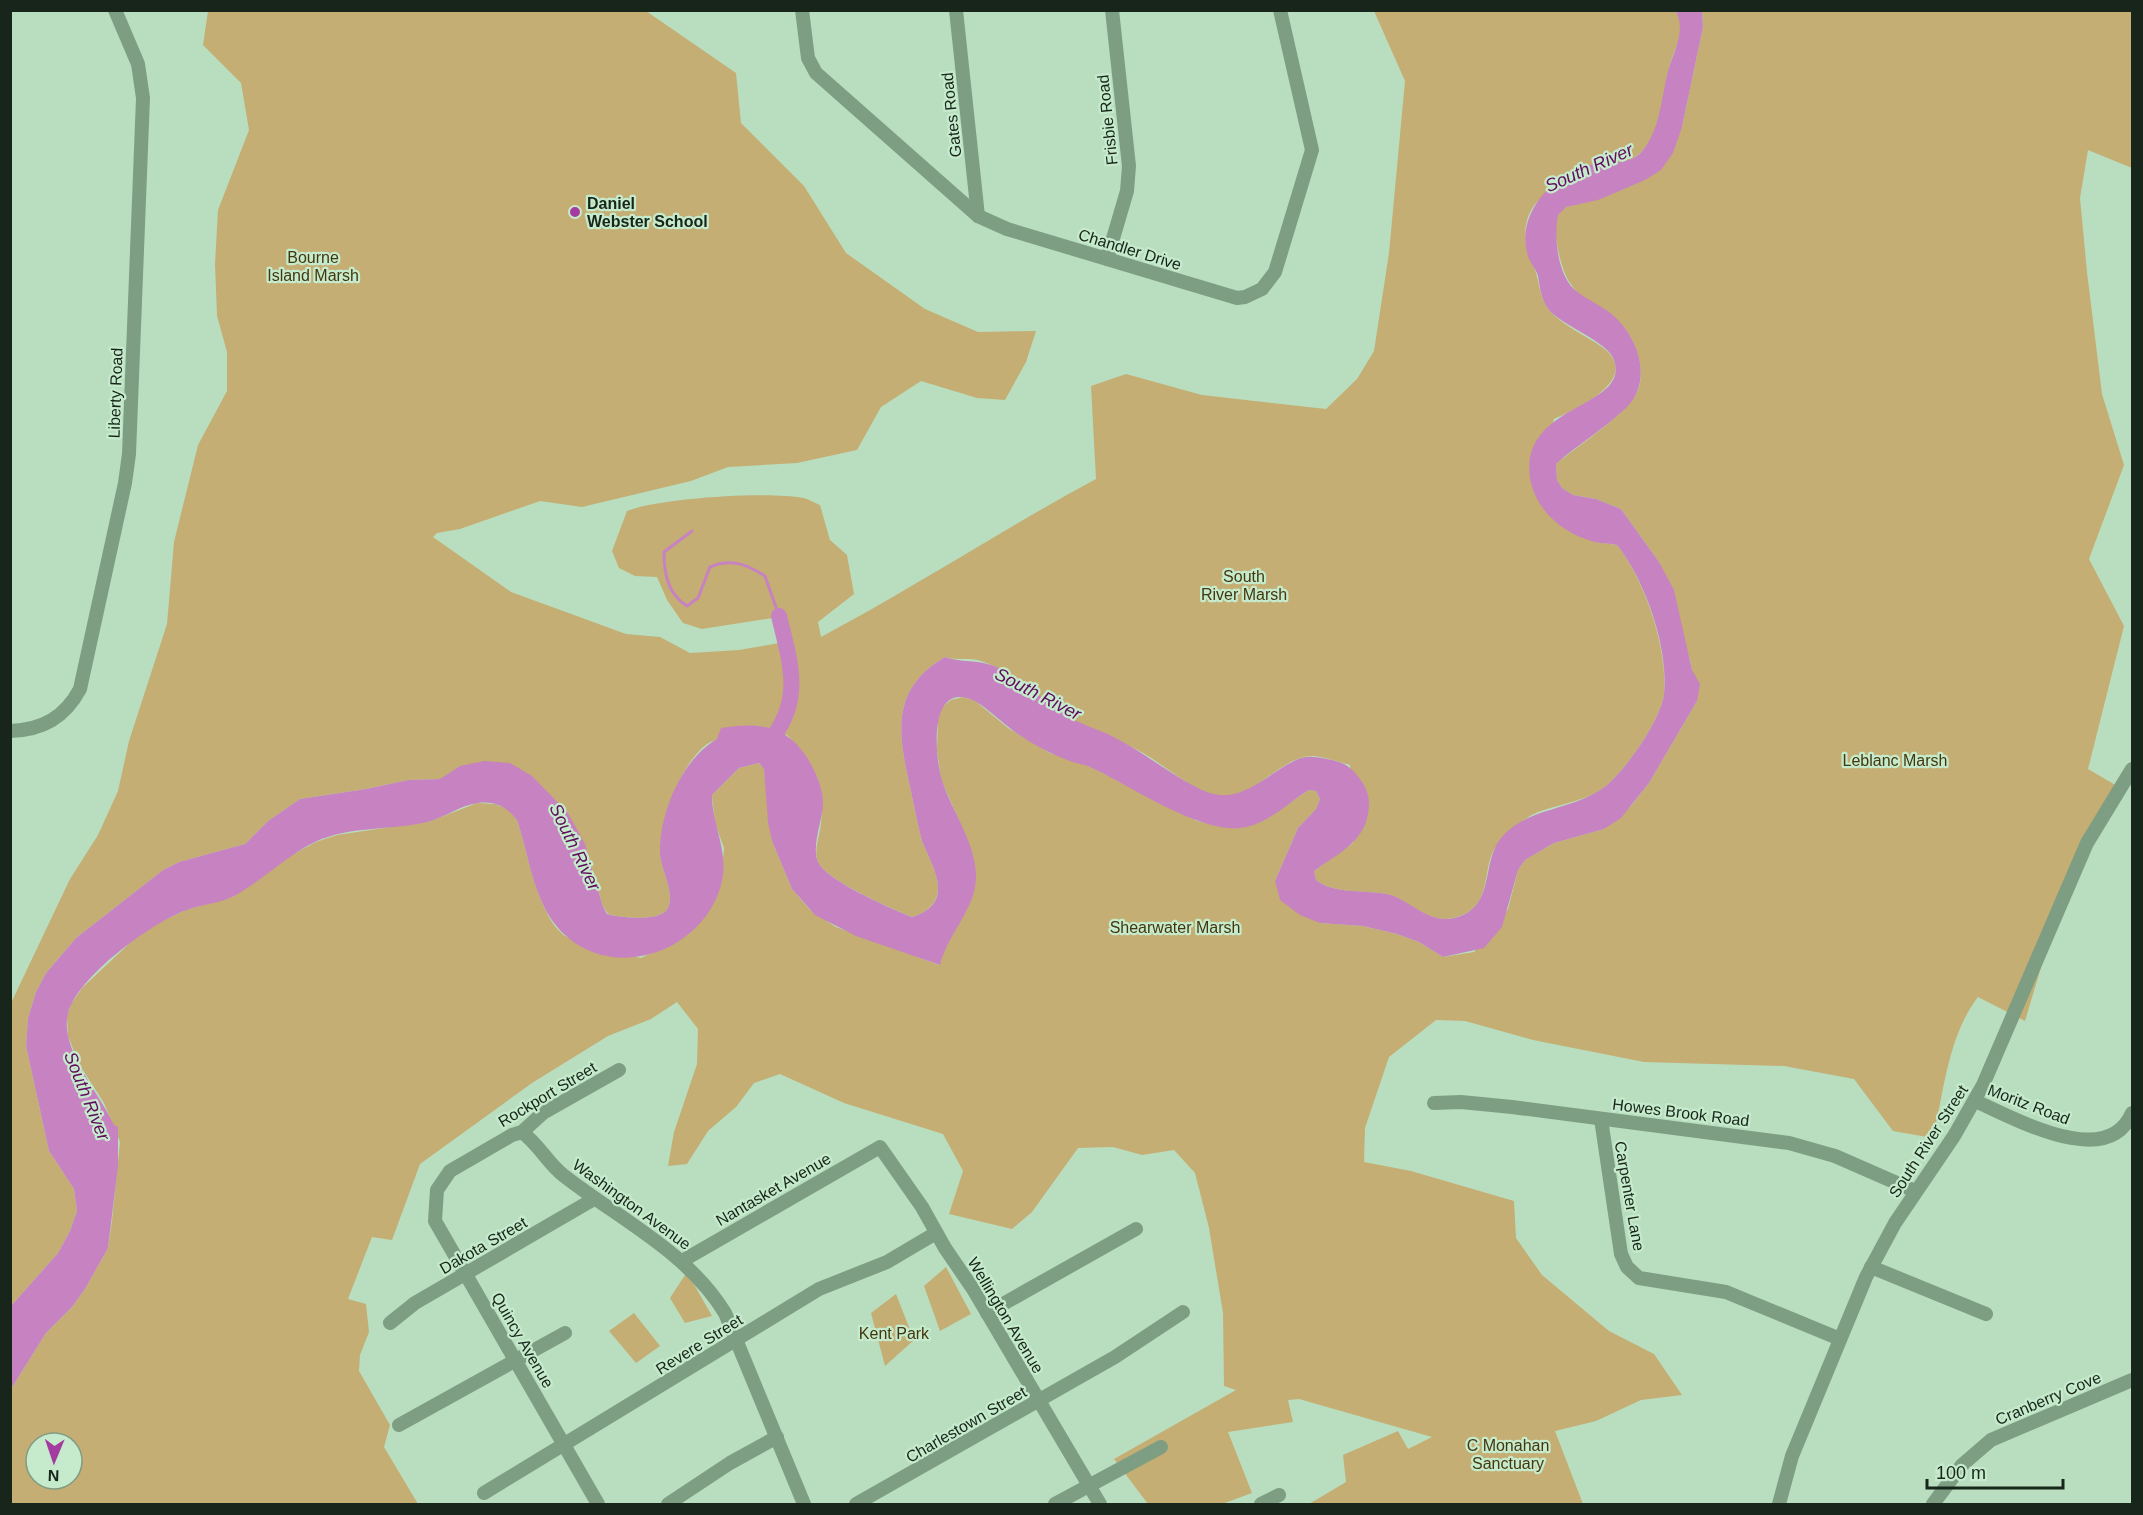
<svg xmlns="http://www.w3.org/2000/svg" width="2143" height="1515" viewBox="0 0 2143 1515" font-family="Helvetica,sans-serif">
<style>
.green{fill:#c4ae74;fill-rule:evenodd}
.water{fill:#c782c1}
.lines{fill:none;stroke-linecap:round;stroke-linejoin:round}
.stream{stroke:#c782c1;stroke-width:3}
.river{stroke:#c782c1;stroke-width:16}
.minor{stroke:#7e9e83;stroke-width:14}
.poi-dot{fill:#a43c9f;stroke:#c6ebcc;stroke-width:2}
.labels{text-anchor:middle;stroke-width:4.5;stroke-linejoin:round;paint-order:stroke}
.street-label{font-size:16px;fill:#17251a;stroke:#c6ebcc}
.poi-label{font-size:16px;font-weight:bold;fill:#17251a;stroke:#c6ebcc;text-anchor:start}
.park-label{font-size:16px;fill:#44360e;stroke:#c6ebcc}
.water-label{font-size:18px;font-style:italic;fill:#610c5f;stroke:#c6ebcc}
</style>
<rect width="100%" height="100%" fill="#b9debf"/>
<g class="green">
<path d="M208 11H646L736 73 741 123 804 186 846 253 925 309 978 332 1036 331 1026 362 1005 400 977 398 921 381 881 407 857 450 797 463 728 467 691 481 582 507 540 501 460 529 437 533 433 537 511 592 626 634 660 637 690 653 739 650 785 642 779 617 702 629 683 623 667 600 657 577 635 576 619 568 612 551 627 511C659 498 768 491 803 498 809 499 815 503 820 505L830 540 847 555 854 594 818 622 821 637C915 587 1003 529 1096 479L1091 386 1126 374 1202 395 1326 409 1357 379 1374 351 1389 253 1405 81 1374 11H1676C1680 18 1682 24 1680 33 1678 45 1672 56 1669 68 1663 92 1662 123 1648 144 1640 156 1628 163 1613 164 1598 172 1546 193 1536 203 1522 220 1522 245 1532 263 1540 278 1538 296 1549 310 1563 326 1585 335 1602 347 1644 378 1578 408 1554 419L1533 489 1541 502 1596 542 1617 545C1645 580 1668 649 1664 694 1661 720 1624 773 1603 788 1580 805 1545 805 1527 818 1517 824 1509 834 1500 842 1478 862 1498 908 1453 918 1429 924 1411 902 1390 895 1368 889 1334 895 1316 880L1314 871 1353 843 1350 765C1338 762 1326 757 1314 756 1278 755 1254 804 1214 795 1191 789 1164 765 1143 753 1118 738 1090 731 1065 715 1037 697 1013 671 981 661 969 657 957 661 945 657 890 689 898 734 910 787 914 805 917 823 922 841 927 854 939 875 938 889 937 905 925 913 912 917 891 908 827 881 818 862 814 852 818 840 820 830 827 788 816 765 787 735 766 736 739 733 718 739 684 748 660 822 660 853 661 870 675 891 668 908 662 922 620 918 608 914L602 904 592 868 568 813 554 800 460 766 441 779 408 780 366 789 300 799 268 821 245 844 179 862 163 870 76 938 46 973 36 992 28 1018 26 1046 49 1151 74 1189 77 1211 70 1231 58 1253 11 1306V1003L70 879 98 835 118 791 129 741 167 624 174 542 198 445 227 391V352L217 316 215 264 218 210 249 130 241 83 203 45Z"/>
<path d="M1702 11H2132V168L2088 150 2080 198 2087 272 2102 394 2124 465 2089 559 2124 626 2088 769 2124 790 2065 887 2025 1021 1978 997C1948 1036 1944 1091 1933 1138L1893 1131 1854 1079 1784 1066 1644 1062 1533 1040 1465 1021 1436 1020 1389 1057 1365 1128 1364 1162 1411 1171 1514 1201 1516 1238 1542 1275 1609 1331 1654 1354 1682 1395 1641 1400 1596 1421 1555 1431 1583 1504H1309L1346 1482 1343 1455 1398 1431 1408 1449 1432 1437 1299 1399 1288 1400 1293 1422 1228 1432 1252 1493 1222 1504H1148L1114 1459 1236 1390 1224 1386 1223 1313 1209 1228 1195 1173 1174 1150 1142 1155 1113 1147 1078 1148 1032 1212 1012 1229 949 1214 963 1171 943 1134 844 1103 780 1074 754 1083 736 1107 708 1131 687 1164 668 1166 674 1132 697 1064 698 1029 677 1002 651 1019 608 1036 532 1083 420 1164 392 1240 372 1237 348 1299 366 1304 369 1332 360 1355 359 1371 390 1425 384 1447 418 1504H11V1389L46 1333 72 1307 85 1289 108 1248 112 1221 120 1142 104 1103 79 1064 68 1036 67 1016 71 1004 83 987 133 940 160 922 186 910 234 896 288 857 316 842 337 835 431 821 477 803 494 804 509 809 517 820C527 849 539 924 569 938 590 948 618 952 641 958L673 943 721 883 724 848 715 823 712 795 739 768 759 763 764 769 772 841 792 889 810 910 836 927 939 965 945 946 956 927 961 825 941 779 937 750 938 720 942 707 951 700 963 697 974 700 1008 728 1050 753 1091 767 1197 821 1232 828 1264 820 1309 790 1316 791 1320 799 1316 809 1298 828 1275 881 1320 923 1363 926 1397 934 1419 942 1443 957 1474 952 1508 909 1518 870 1525 860 1554 843 1604 829 1631 806 1649 783 1697 701 1690 660 1659 562 1621 509 1596 499 1573 495 1562 488 1557 480 1556 464C1576 447 1629 413 1638 390 1642 380 1641 369 1639 359 1626 307 1593 317 1570 283 1561 271 1550 226 1559 213 1564 206 1572 205 1579 203L1682 127 1703 27ZM36 1443H72V1479H36Z"/>
<path d="M946 1267 971 1314 940 1331 924 1286Z"/>
<path d="M687 1272 712 1316 685 1323 670 1298Z"/>
<path d="M896 1294 914 1340 885 1366 871 1313Z"/>
<path d="M634 1313 660 1346 636 1363 609 1331Z"/>
</g>
<path class="water" d="M1676 11H1702L1703 27 1682 127 1673 153 1661 170 1645 180 1598 200 1566 207 1558 215C1554 235 1557 269 1571 286 1581 297 1597 303 1609 312 1637 333 1655 380 1626 408 1607 426 1584 441 1564 457L1556 464 1557 480 1562 488 1573 495 1596 499 1621 509 1659 562 1674 590 1692 670 1700 684 1697 701 1649 783 1621 818 1604 829 1554 843 1525 860 1518 870 1502 927 1484 948 1443 957 1419 942 1397 934 1363 926 1320 923 1300 915 1280 900 1275 881 1298 828 1316 809 1320 799 1316 791 1309 790C1289 802 1270 822 1246 827 1204 837 1130 785 1092 768 1085 764 1077 764 1070 761 1051 754 1034 745 1018 734 1004 725 984 704 970 699 928 684 935 758 942 780 952 813 982 851 975 887 971 912 947 937 940 965L856 936 815 915 792 889 772 841 768 822 764 769 759 763 739 768 712 795C712 827 730 852 721 885 701 957 602 986 554 923 533 895 528 853 517 820 507 807 495 801 478 803 461 805 447 816 431 821 394 831 351 825 315 842 286 856 264 879 236 895 220 904 201 904 184 911 150 924 76 978 68 1014 59 1048 100 1094 114 1125L118 1127V1166L108 1248 85 1289 72 1307 46 1333 11 1389V1306L58 1253 70 1231 77 1211 74 1189 49 1151 26 1046 28 1018 36 992 46 973 76 938 163 870 179 862 245 844 268 821 300 799 366 789 408 780 440 779 460 766 484 761 510 763 532 776 568 813 585 844 602 904 607 914C620 918 662 922 668 908 675 892 661 870 660 854 659 813 682 759 717 739L721 728C763 721 792 727 813 768 818 778 823 791 823 803 823 820 811 846 818 862 827 881 892 909 912 917 925 913 938 905 938 889 939 875 927 854 922 841 917 823 914 805 910 787 898 734 890 689 945 657 966 664 979 658 1001 669 1024 681 1043 700 1064 714 1082 726 1103 730 1121 741 1149 756 1174 777 1202 790 1240 808 1265 774 1296 760 1306 755 1317 757 1327 759 1344 762 1350 766 1360 779 1370 792 1371 806 1366 822 1358 845 1333 857 1314 871L1316 880C1334 895 1368 889 1391 895 1411 902 1430 924 1454 918 1497 908 1480 861 1502 837 1528 807 1571 811 1603 788 1624 773 1661 720 1664 694 1669 648 1645 580 1617 545 1609 543 1602 544 1595 542 1566 535 1538 513 1531 483 1514 402 1631 410 1614 360 1607 341 1564 327 1549 310 1541 300 1540 288 1538 276 1536 269 1530 263 1528 256 1522 237 1526 220 1536 204 1549 184 1567 172 1590 165 1614 158 1634 170 1649 141 1661 120 1662 94 1668 71 1674 51 1686 31 1676 11Z"/>
<g class="lines">
<path class="stream" d="M692 531 664 552C664 574 668 594 687 606L698 598 710 567C731 558 746 564 765 576L779 616"/>
<path class="river" d="M767 744C804 703 791 665 779 616"/>
<g class="minor">
<path d="M802 10 808 58 816 73 978 216 1007 229 1237 298 1245 297 1262 289 1275 272 1312 150 1280 10"/>
<path d="M956 10 978 216"/>
<path d="M1107 259 1127 191 1129 166 1112 10"/>
<path d="M10 731C43 730 65 717 80 689L125 483 129 454 143 98 138 64 115 10"/>
<path d="M1975 1101C2013 1117 2107 1172 2132 1113"/>
<path d="M1434 1103 1461 1102 1512 1107 1789 1143 1835 1156 1915 1191"/>
<path d="M1601 1119 1621 1254 1627 1267 1639 1278 1726 1292 1840 1339"/>
<path d="M522 1132C540 1146 547 1162 563 1175 619 1219 687 1251 725 1313L804 1504"/>
<path d="M682 1261 880 1147 922 1207 945 1248 973 1289 1100 1504"/>
<path d="M1871 1267 1986 1314"/>
<path d="M987 1313 1136 1229"/>
<path d="M390 1323 415 1303 594 1199"/>
<path d="M399 1425 565 1333"/>
<path d="M484 1493 819 1289 887 1262 936 1233"/>
<path d="M598 1504 435 1221 437 1190 450 1171 512 1135 522 1132 543 1113 619 1070"/>
<path d="M668 1504 730 1463 777 1437"/>
<path d="M856 1504 1115 1357 1183 1312"/>
<path d="M1055 1504 1161 1447"/>
<path d="M1261 1504 1279 1495"/>
<path d="M1779 1504 1792 1456 1866 1277 1895 1223 1954 1136 1983 1085 2087 843 2132 769"/>
<path d="M1933 1504 1962 1465 1991 1440 2132 1380"/>
</g>
</g>
<circle class="poi-dot" cx="575" cy="212" r="6"/>
<g class="labels">
<g class="street-label">
<text transform="translate(951 115) rotate(-96)" y="6">Gates Road</text>
<text transform="translate(1107 120) rotate(-96)" y="6">Frisbie Road</text>
<text transform="translate(1130 249) rotate(17)" y="6">Chandler Drive</text>
<text transform="translate(115 393) rotate(-88)" y="6">Liberty Road</text>
<text transform="translate(547 1094) rotate(-31)" y="6">Rockport Street</text>
<text transform="translate(2029 1104) rotate(21)" y="6">Moritz Road</text>
<text transform="translate(1681 1112) rotate(7)" y="6">Howes Brook Road</text>
<text transform="translate(1928 1141) rotate(-57)" y="6">South River Street</text>
<text transform="translate(773 1189) rotate(-30)" y="6">Nantasket Avenue</text>
<text transform="translate(1630 1196) rotate(80)" y="6">Carpenter Lane</text>
<text transform="translate(632 1204) rotate(36)" y="6">Washington Avenue</text>
<text transform="translate(483 1245) rotate(-30)" y="6">Dakota Street</text>
<text transform="translate(1006 1315) rotate(59)" y="6">Wellington Avenue</text>
<text transform="translate(523 1340) rotate(60)" y="6">Quincy Avenue</text>
<text transform="translate(699 1344) rotate(-32)" y="6">Revere Street</text>
<text transform="translate(2048 1398) rotate(-23)" y="6">Cranberry Cove</text>
<text transform="translate(966 1424) rotate(-30)" y="6">Charlestown Street</text>
</g>
<g class="poi-label">
<text x="587" y="209">Daniel<tspan x="587" dy="18">Webster School</tspan></text>
</g>
<g class="park-label">
<text x="313" y="263">Bourne<tspan x="313" dy="18">Island Marsh</tspan></text>
<text x="1244" y="582">South<tspan x="1244" dy="18">River Marsh</tspan></text>
<text x="1895" y="766">Leblanc Marsh</text>
<text x="1175" y="933">Shearwater Marsh</text>
<text x="894" y="1339">Kent Park</text>
<text x="1508" y="1451">C Monahan<tspan x="1508" dy="18">Sanctuary</tspan></text>
</g>
<g class="water-label">
<text transform="translate(1589 168) rotate(-24)" y="6">South River</text>
<text transform="translate(1038 694) rotate(27)" y="6">South River</text>
<text transform="translate(575 847) rotate(64)" y="6">South River</text>
<text transform="translate(87 1096) rotate(68)" y="6">South River</text>
</g>
</g>
<rect width="2143" height="1515" fill="none" stroke="#17251a" stroke-width="24"/>
<g transform="translate(54 1461) rotate(182)"><circle r="28" fill="#c6ebcc" stroke="#809c85" stroke-width="1.5"/>
<path d="M0-4.5L10 22L0 15L-10 22Z" fill="#a43c9f"/>
<text y="-9" font-size="16" font-weight="bold" text-anchor="middle" fill="#17251a">N</text>
</g>
<path d="M1927 1479v9h136v-9" fill="none" stroke="#17251a" stroke-width="3"/>
<text x="1936" y="1479" font-size="18" fill="#17251a" stroke="#c6ebcc" stroke-width="4.5" paint-order="stroke">100 m</text>
</svg>
